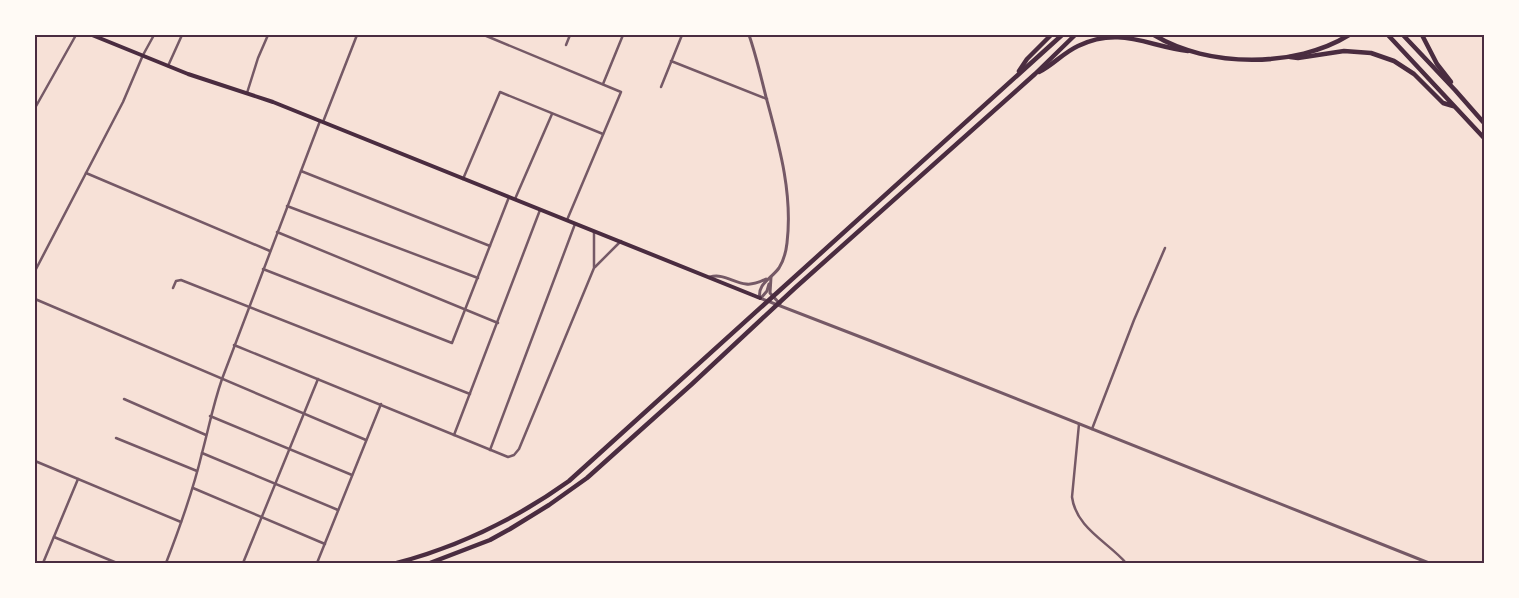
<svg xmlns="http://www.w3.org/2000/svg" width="1519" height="598" viewBox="0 0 1519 598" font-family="Signika,sans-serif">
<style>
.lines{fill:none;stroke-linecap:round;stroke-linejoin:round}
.minor{stroke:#755966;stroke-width:2.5}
.tertiary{stroke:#755966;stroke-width:3}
.secondary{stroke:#4a2c40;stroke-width:4}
.trunk{stroke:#4a2c40;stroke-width:4.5}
.neatline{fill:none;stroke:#4a2c40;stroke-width:2}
</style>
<rect width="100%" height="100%" fill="#f7e1d7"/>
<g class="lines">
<g class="minor">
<path d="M484 35 621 92 567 220"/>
<path d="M566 45 570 35"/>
<path d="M671 61 767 99"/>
<path d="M168 66 182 35"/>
<path d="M603 84 623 35"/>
<path d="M661 87 682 35"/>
<path d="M247 93 258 58 268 35"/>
<path d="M35 108 76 35"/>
<path d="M323 122 357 35"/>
<path d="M301 171 490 246"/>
<path d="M86 173 270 251"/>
<path d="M463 179 500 92 603 134"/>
<path d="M515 199 552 114"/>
<path d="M287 206 478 278"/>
<path d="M277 232 498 323"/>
<path d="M595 267 621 241"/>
<path d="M263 269 452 343 509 197"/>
<path d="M35 271 123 102 143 55 154 35"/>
<path d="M173 288 176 281 181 280 470 394"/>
<path d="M35 299 366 440"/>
<path d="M234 345 508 457 514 455 519 449 594 268V232"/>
<path d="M124 399 206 435"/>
<path d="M210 416 352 475"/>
<path d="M1079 424 1072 497C1076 528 1108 542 1126 563"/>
<path d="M1092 429 1134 320 1165 248"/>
<path d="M454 435 540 210"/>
<path d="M116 438 197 471"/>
<path d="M490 450 575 224"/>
<path d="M202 453 338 510"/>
<path d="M35 461 181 522"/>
<path d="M193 488 325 544"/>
<path d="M54 537 117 563"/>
<path d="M43 563 78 479"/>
<path d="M166 563C180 527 193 491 202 453 209 427 213 405 222 379L320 121"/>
<path d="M243 563 318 379"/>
<path d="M317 563 381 404"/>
</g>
<g class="tertiary">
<path d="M749 35C756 55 761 77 766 97 779 145 793 193 787 243 786 252 784 260 779 268 771 279 757 284 760 298"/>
<path d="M710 277C723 273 734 283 746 284 753 285 760 282 766 279"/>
<path d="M771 277 770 293 780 304"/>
<path d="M760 298 871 341 1429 563"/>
<path d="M761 298 767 291 769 284"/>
</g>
<path class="secondary" d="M92 35 188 74 273 102 760 298"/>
<g class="trunk">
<path d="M1154 35C1208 68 1296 68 1349 35"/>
<path d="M1388 35 1484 138"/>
<path d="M1403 35 1455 90 1484 123"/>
<path d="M1422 35 1437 64 1451 82"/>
<path d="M1290 57 1298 58 1344 51 1371 53 1394 61 1414 74 1443 103 1453 106"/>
<path d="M1019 71 1027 59 1051 35"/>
<path d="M1039 72C1053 65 1063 53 1078 46 1120 26 1147 46 1188 51"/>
<path d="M397 563C460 546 516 519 569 481L1062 35"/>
<path d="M430 563 490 540 510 529 549 505 587 478 692 384 795 288 1035 74 1075 35"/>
</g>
</g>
<rect width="1519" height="598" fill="none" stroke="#fffaf5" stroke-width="72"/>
<rect x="36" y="36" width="1447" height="526" class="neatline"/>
</svg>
